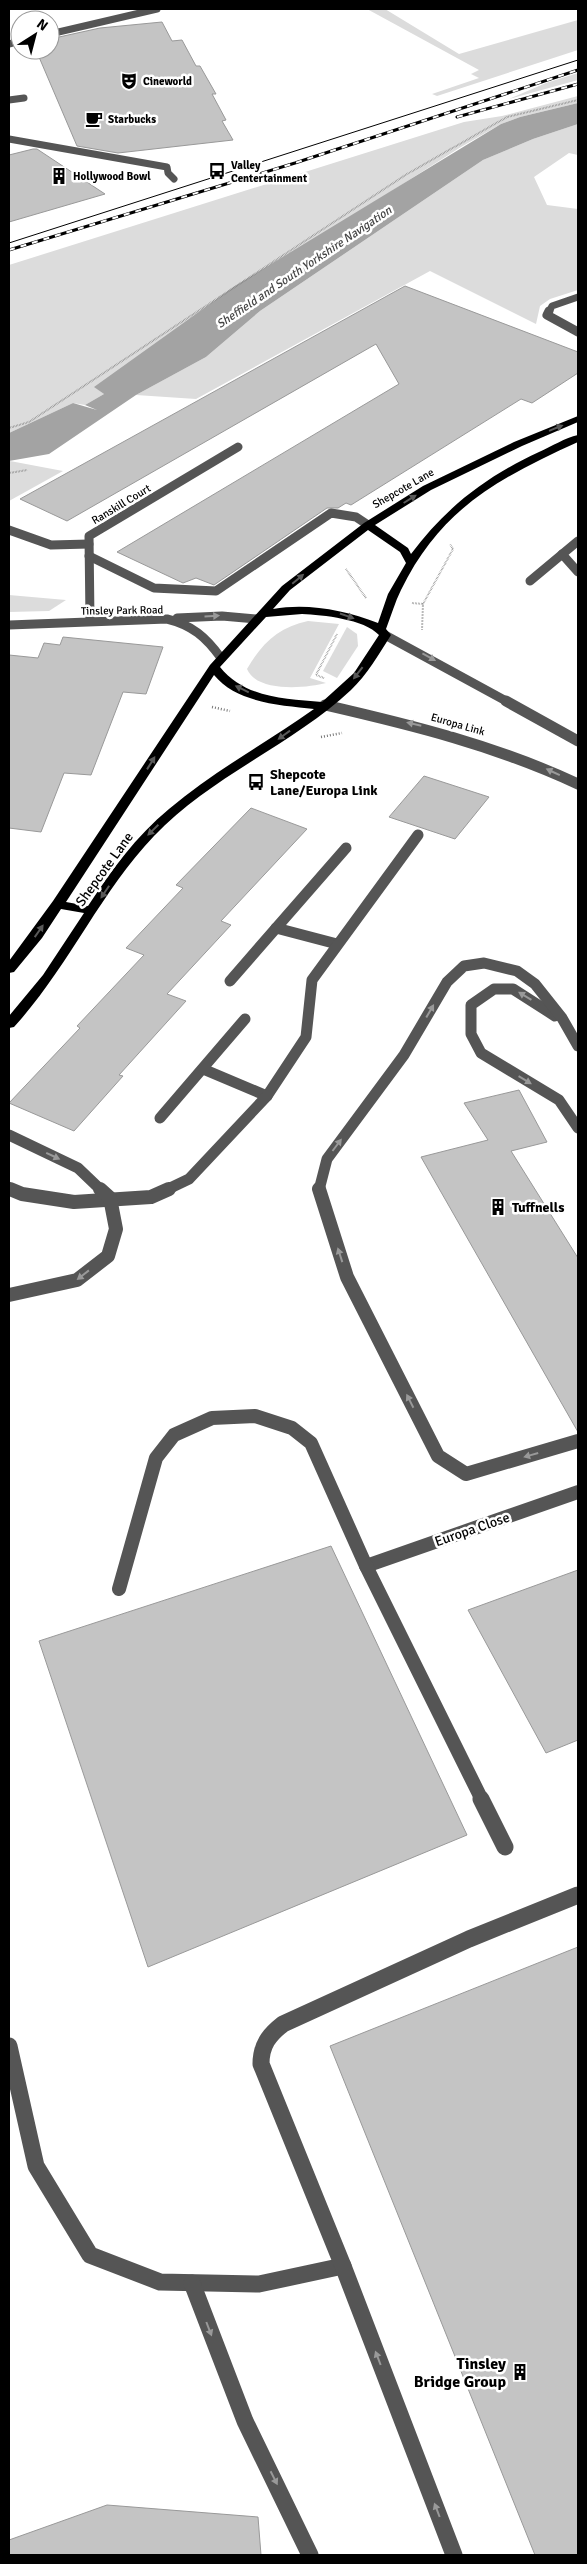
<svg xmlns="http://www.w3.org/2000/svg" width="587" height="2564" viewBox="0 0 587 2564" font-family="Signika,sans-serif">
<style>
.green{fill:#dcdcdc}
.water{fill:#a3a3a3}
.building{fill:#c4c4c4;stroke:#999}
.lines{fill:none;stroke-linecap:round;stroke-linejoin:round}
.path-far1{stroke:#777;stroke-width:2;stroke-dasharray:0.5 1;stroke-linecap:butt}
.path{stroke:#777;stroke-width:2.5;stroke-dasharray:1 2;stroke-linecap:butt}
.minor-far4{stroke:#555;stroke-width:7}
.minor-far3{stroke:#555;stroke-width:9}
.minor-far2{stroke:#555;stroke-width:11}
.minor-far1{stroke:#555;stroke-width:14}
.minor{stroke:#555;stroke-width:17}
.highway{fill:#000;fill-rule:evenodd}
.tram{stroke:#000;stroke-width:1}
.rail-casing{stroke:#000;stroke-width:3}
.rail{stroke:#fff;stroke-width:2;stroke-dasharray:6;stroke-linecap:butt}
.oneway{fill:#595959}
.oneway2{fill:#999}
.labels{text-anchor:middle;stroke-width:5;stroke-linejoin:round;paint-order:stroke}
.far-poi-label{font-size:11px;font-weight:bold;fill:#000;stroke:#fff;text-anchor:start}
.far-street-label{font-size:11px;fill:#000;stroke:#fff}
.far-water-label{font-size:12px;font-style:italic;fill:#444;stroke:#fff}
.poi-label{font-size:14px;font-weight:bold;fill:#000;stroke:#fff;text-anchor:start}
.street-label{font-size:14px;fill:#000;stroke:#fff}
.near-poi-label{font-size:16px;font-weight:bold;fill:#000;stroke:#fff;text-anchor:end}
</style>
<rect width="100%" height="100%" fill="#fff"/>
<g class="green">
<path d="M367 9H385L459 54 578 20V50L437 96 432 94 479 78 471 74 479 70Z"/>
<path d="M578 73V80L509 99 546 83Z"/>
<path d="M578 96V103L520 117 501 124 461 147 236 290 95 387 104 394 85 405 73 403 9 433V265L464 122 502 116Z"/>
<path d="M578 124V155L569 153 534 177 547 205 578 209V290L550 299 540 306 536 324 430 271 196 399 136 395 206 357 260 311 483 160 533 139Z"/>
<path d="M9 461H10L63 471 9 501Z"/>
<path d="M9 595 66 600 49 611 9 612Z"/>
<path d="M308 621 339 624 310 678 326 683C307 688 257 693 247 669 262 643 279 627 308 621Z"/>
<path d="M347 627 357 634 358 646 337 678 323 671Z"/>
</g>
<path class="water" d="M578 103V124L533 139 483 160 260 311 206 357 136 395 49 454 9 461V433L73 403 97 410 85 405 104 394 94 387 235 286 501 124 520 117Z"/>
<g class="building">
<path d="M162 22 172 41 182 40 196 66H200L216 94H212L226 120 222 121 233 140 118 153 77 146 36 50H50V39L100 28Z"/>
<path d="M33 149H37L105 194 9 222V155Z"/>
<path d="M405 286 578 352V373L532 403 521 399 351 505 346 503 338 508H327L214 585 196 578 183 583 117 552 399 384 376 344 67 521 20 499Z"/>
<path d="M63 637 163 647 146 694 123 692 91 775 64 773 41 832 9 828V655L38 658 44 643 60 645Z"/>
<path d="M424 776 489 797 455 839 389 817Z"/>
<path d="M251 808 307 829 221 921 231 925 167 994 186 1001 119 1075 123 1076 74 1131 9 1103 80 1028 77 1026 144 955 126 948 183 888 176 885Z"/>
<path d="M519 1090 547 1142 511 1151 578 1258V1432L421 1157 488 1140 464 1103Z"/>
<path d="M331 1546 467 1835 148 1967 39 1641Z"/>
<path d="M578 1570V1740L546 1753 468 1610Z"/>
<path d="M578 1947V2555H535L330 2046Z"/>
<path d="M107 2505 258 2517 261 2555H9V2540Z"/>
</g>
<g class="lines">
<g class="path-far1">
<path d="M9 428 29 422 407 174 507 117 578 100"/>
<path d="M9 473 27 470"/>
<path d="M346 569 366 598"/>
<path d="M412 603 423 604 422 630"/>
<path d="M423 604 453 549 450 544"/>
<path d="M324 678 316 675 337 634"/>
</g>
<g class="path">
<path d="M212 707 230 711"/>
<path d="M321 737 342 733"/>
</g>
<g class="minor-far4">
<path d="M50 34 157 9"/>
<path d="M9 44 20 41"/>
<path d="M9 100 24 98"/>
<path d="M9 139 167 167 168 173 174 179"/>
<path d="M549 312 552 306 578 297"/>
</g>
<g class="minor-far3">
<path d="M549 311 547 315 578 332"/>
<path d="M9 530 51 545 89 544"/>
<path d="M562 554 578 572"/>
<path d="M89 556 154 588 216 591 331 513 356 517 368 525"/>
<path d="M530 581 578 541"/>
<path d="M177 618 222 616 257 619"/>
<path d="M90 621 89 536 238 447"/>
<path d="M9 625 167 619C192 625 206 637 221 658"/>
<path d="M385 635 508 702"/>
</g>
<g class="minor-far2">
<path d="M506 701 578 741"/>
<path d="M325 705C412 725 497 746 578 784"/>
<path d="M276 928 337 944"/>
<path d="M230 981 346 848"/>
<path d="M555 1016 513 989H494L471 1005V1034L481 1053 559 1100 578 1128"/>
<path d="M203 1069 267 1096"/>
<path d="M160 1118 245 1019"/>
<path d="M9 1135 78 1168 101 1190"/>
<path d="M9 1188 13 1190"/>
<path d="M166 1190 189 1179 267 1096 306 1037 312 980 418 835"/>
<path d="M319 1190 327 1159 404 1055 447 982 464 966 484 963 517 971 535 984 562 1018 578 1046"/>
</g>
<g class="minor-far1">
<path d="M10 1189 22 1194 74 1202 151 1197 169 1189"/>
<path d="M319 1189 347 1277 438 1456 466 1474 578 1441"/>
<path d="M9 1295 77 1280 108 1256 116 1229 110 1198 100 1189"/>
<path d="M366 1566 578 1492"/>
<path d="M119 1589 156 1458 174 1435 212 1418 255 1416 292 1428 311 1443 366 1566 482 1800"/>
</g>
<g class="minor">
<path d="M481 1799 505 1847"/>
<path d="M9 2046 36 2166 90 2255 160 2282 259 2284 343 2266"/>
<path d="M192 2283 245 2421 310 2555"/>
<path d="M454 2555 343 2266 261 2064C261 2045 269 2035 283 2024L469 1939 578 1895"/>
</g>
<path class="highway" d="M578 416V422L522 446 431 490 375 525 408 548 411 554C446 507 487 476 539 452 552 446 565 438 578 435V442C499 478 441 508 401 590 395 602 391 616 386 629L391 635C379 654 367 675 351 690 291 746 211 776 154 836 99 894 68 968 14 1027L9 1028V1016L43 975 84 913 61 909 42 938 14 972 9 973V961L53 901 210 665 282 586 364 523 423 486 514 442ZM368 530 400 552 406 563 388 594 378 623C344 610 308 603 273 609L290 590ZM302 614C323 615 364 619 379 635L354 673 322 702C285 699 245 698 220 667L266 617ZM214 675C237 703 280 705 314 709 266 743 214 771 169 809 136 836 111 871 88 906L66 902Z"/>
<path class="tram" d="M9 243 578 60"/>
<g class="rail-casing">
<g id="rail">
<path d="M457 117 578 84"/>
<path d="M9 250 295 163 578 70"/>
</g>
</g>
<use href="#rail" class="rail"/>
</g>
<defs><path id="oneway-solid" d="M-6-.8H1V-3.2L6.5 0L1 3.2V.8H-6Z" transform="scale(1.25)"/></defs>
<g class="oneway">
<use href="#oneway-solid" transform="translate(556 428) rotate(-22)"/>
<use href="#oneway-solid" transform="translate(410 499) rotate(-32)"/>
<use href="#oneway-solid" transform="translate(298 579) rotate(-40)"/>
<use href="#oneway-solid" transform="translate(347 616) rotate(19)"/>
<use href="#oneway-solid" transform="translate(358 673) rotate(128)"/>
<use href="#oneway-solid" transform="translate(242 689) rotate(-154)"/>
<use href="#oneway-solid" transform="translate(284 735) rotate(144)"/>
<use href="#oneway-solid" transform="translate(151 763) rotate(-58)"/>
<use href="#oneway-solid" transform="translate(153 830) rotate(136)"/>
<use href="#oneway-solid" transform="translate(105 892) rotate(124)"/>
<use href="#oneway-solid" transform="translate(39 931) rotate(-55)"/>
</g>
<g class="oneway2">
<use href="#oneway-solid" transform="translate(212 616) rotate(-3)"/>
<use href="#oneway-solid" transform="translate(429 657) rotate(29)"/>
<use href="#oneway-solid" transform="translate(414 724) rotate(-167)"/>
<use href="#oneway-solid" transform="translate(553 772) rotate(-155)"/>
<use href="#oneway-solid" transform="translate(525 996) rotate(-149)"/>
<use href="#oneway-solid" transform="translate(430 1011) rotate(-60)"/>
<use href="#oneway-solid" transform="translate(525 1080) rotate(31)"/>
<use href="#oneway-solid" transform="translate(337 1145) rotate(-53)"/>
<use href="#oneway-solid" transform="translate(53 1156) rotate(25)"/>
<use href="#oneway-solid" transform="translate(340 1255) rotate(-108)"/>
<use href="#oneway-solid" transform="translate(83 1275) rotate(142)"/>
<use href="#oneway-solid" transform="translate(410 1401) rotate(-117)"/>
<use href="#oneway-solid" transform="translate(531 1455) rotate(164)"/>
<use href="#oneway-solid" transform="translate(209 2329) rotate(69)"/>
<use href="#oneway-solid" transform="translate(378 2358) rotate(-111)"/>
<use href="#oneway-solid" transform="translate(274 2478) rotate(63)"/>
<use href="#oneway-solid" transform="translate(437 2510) rotate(-111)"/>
</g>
<defs>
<g id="theatre-bare" transform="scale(1.35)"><path d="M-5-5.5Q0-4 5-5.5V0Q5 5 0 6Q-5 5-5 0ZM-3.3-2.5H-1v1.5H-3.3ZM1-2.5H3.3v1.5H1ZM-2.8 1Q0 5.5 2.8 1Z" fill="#000" stroke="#fff" stroke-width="2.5" paint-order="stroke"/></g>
<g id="cafe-bare" transform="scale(1.35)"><path d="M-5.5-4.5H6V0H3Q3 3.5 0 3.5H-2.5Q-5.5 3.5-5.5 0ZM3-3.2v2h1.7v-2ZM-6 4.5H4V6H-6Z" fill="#000" stroke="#fff" stroke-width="2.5" paint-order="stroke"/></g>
<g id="bus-bare" transform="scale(1.35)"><path d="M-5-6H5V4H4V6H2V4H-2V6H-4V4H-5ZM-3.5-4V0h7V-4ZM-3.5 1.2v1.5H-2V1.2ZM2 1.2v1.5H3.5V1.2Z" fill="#000" stroke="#fff" stroke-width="2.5" paint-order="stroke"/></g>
<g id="building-bare" transform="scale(1.35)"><path d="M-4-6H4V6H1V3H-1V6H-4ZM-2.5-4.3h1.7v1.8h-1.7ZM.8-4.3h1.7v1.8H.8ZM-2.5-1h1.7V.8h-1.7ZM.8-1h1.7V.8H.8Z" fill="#000" stroke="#fff" stroke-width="2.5" paint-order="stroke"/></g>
</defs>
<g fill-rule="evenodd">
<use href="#theatre-bare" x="129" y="81"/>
<use href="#cafe-bare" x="94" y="119"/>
<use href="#bus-bare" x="217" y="171"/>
<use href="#building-bare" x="59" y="176"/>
<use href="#bus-bare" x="256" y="782"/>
<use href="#building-bare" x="498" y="1207"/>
<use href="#building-bare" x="520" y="2372"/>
</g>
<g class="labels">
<g class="far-poi-label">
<text x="143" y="85">Cineworld</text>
<text x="108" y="123">Starbucks</text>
<text x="231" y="169">Valley<tspan x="231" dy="13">Centertainment</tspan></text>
<text x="73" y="180">Hollywood Bowl</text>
</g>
<g class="far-street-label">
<text transform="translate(403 488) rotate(-30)" y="4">Shepcote Lane</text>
<text transform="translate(121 504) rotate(-31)" y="4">Ranskill Court</text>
<text transform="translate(122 610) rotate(-1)" y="4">Tinsley Park Road</text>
<text transform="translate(458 724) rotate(16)" y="4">Europa Link</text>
</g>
<g class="far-water-label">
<text transform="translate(304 267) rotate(-34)" y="4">Sheffield and South Yorkshire Navigation</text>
</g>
<g class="poi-label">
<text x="270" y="779">Shepcote<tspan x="270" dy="16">Lane/Europa Link</tspan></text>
<text x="512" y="1212">Tuffnells</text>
</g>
<g class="street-label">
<text transform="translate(104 869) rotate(-54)" y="5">Shepcote Lane</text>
<text transform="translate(472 1529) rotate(-19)" y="5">Europa Close</text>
</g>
<g class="near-poi-label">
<text x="506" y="2369">Tinsley<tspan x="506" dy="18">Bridge Group</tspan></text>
</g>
</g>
<rect width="587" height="2564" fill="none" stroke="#000000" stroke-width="20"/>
<g transform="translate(35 35) rotate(36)"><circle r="24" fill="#ffffff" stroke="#999999"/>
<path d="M0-4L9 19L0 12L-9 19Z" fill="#000000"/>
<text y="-8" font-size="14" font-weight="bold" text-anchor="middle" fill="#000000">N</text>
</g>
</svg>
